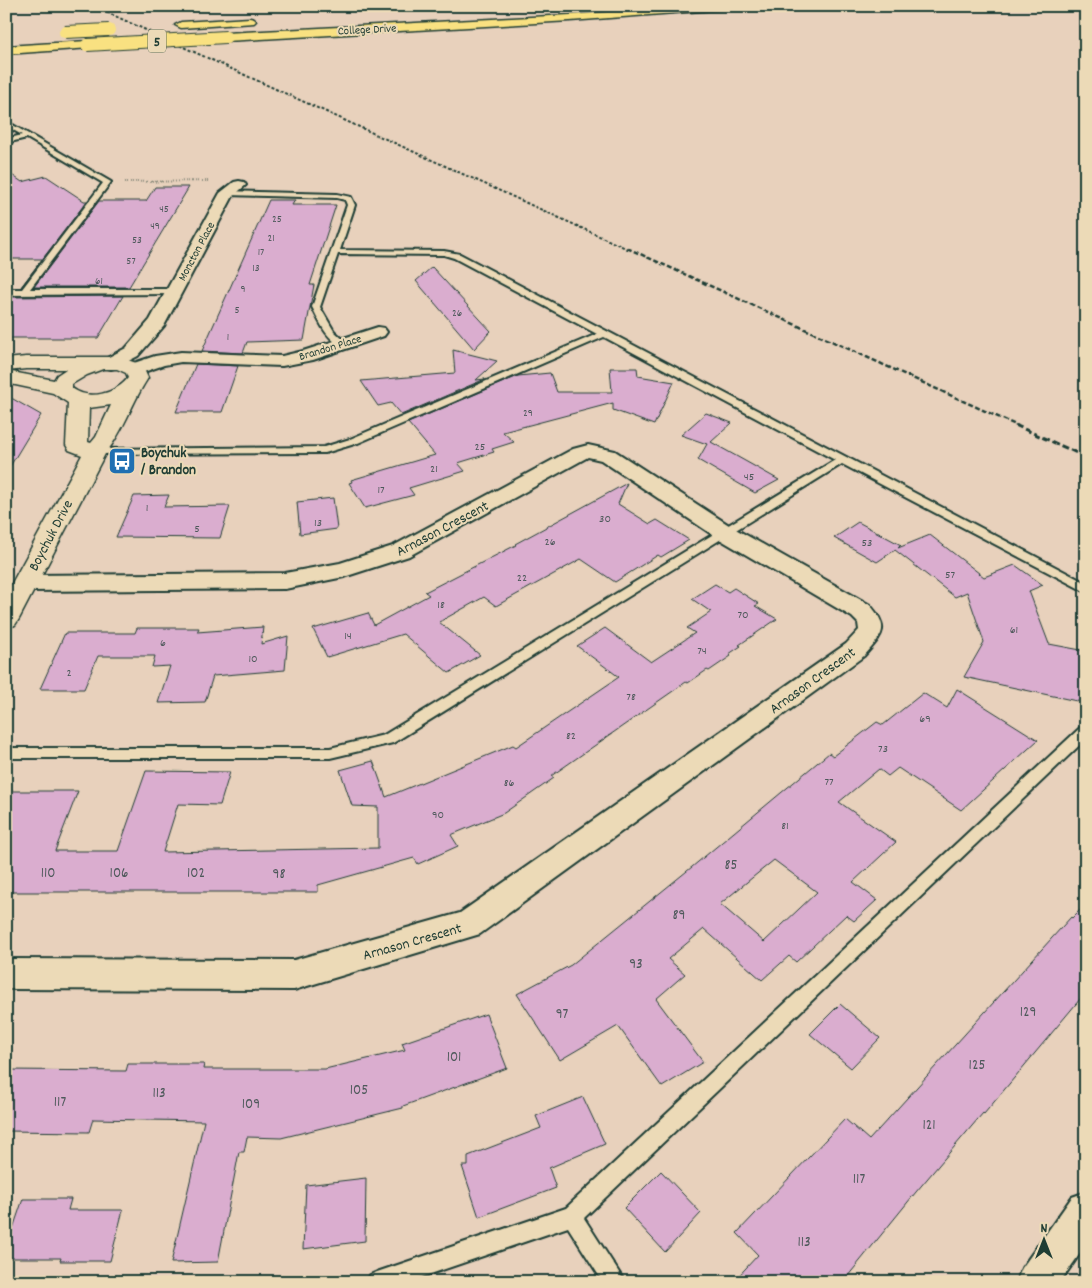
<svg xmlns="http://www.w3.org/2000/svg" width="1092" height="1288" viewBox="0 0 1092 1288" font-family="Dekko,sans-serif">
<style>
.building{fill:#daadcf;stroke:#1f3d34;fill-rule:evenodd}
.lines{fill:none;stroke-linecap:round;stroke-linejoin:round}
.lane-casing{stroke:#1f3d34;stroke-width:4}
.street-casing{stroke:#1f3d34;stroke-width:4}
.secondary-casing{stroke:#1f3d34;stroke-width:3}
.highway-casing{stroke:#1f3d34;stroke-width:3}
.path-far1{stroke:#1f3d34;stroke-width:1;stroke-dasharray:0.5 2;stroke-linecap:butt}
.path{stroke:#1f3d34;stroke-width:2;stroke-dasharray:0.5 2;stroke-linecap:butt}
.lane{fill:#ecdab7;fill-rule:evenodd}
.street{fill:#ecdab7;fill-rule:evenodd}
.secondary{fill:#ecdab7;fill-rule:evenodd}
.highway{fill:#f9e181;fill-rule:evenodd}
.rail-far2{stroke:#1f3d34;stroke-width:2;stroke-dasharray:3 2;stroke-linecap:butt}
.rail-far1{stroke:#1f3d34;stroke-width:2.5;stroke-dasharray:5 2.5;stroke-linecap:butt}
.rail{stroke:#1f3d34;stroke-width:3;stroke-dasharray:7 3;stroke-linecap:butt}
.highway-bridge-casing{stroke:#1f3d34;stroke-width:14;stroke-linecap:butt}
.highway-bridge{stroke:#f9e181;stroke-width:12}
.labels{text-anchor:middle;stroke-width:4;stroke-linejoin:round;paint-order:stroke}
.far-number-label{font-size:11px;fill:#4e595b}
.far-street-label{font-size:12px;fill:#1f3d34;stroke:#ecdab7}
.number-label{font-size:12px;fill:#4e595b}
.shield{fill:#ecdab7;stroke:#5c6c5b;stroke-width:1}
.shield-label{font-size:14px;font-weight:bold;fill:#1f3d34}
.poi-label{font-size:15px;font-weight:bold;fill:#1f3d34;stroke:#ecdab7;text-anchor:start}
.street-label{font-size:15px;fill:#1f3d34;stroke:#ecdab7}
.near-number-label{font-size:15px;fill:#4e595b}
</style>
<rect width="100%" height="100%" fill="#e8d1bc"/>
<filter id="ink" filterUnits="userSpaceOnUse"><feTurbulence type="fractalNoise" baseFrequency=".02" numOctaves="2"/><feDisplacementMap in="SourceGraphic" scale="10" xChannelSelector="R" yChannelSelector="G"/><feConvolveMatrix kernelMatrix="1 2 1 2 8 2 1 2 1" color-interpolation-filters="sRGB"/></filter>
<g filter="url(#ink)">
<g class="building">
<path d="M6 171 22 182 46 176 84 201H87L21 287 42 259H6Z"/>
<path d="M155 187H189L129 287H34L99 201H146Z"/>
<path d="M269 200H295L292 205H336L310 285H314L304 340 247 342 243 353 202 351Z"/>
<path d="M432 267 491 331 474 349 416 281Z"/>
<path d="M123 296 98 338H6V306L13 297Z"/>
<path d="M453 350 497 361 476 380 485 379 401 415 391 403 378 406 361 381 455 373Z"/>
<path d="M196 364 238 366 222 412H176Z"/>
<path d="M610 368H637L638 376 674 382 654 425 613 410V403L503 432 514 442 492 449 494 452 458 463 465 471 409 488 414 495 365 508 349 483 352 482 351 480 435 455 408 423 518 376 550 373 557 392H612Z"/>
<path d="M6 395 41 415 6 473Z"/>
<path d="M706 413 732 423 711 442 779 480 755 493 698 460 707 444 681 435Z"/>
<path d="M627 483 618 504 650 524 657 520 689 540 661 557 658 555 615 582 581 559 496 606 484 597 439 622 480 655 449 673 403 634 327 657 313 629 368 613 374 625 429 595 425 592 516 545 515 544Z"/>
<path d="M169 495 164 507 230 506 220 538 116 537 134 496Z"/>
<path d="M333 498 337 529 300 534 297 502Z"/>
<path d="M858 522 901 545 898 548 930 535 984 577 1015 565 1043 585 1029 591 1049 644 1086 651V703L964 677 984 642 967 592 955 597 895 550 877 562 834 538Z"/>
<path d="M715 584 728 592 734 588 759 604 755 606 777 619 739 645 741 646 729 654 731 656 709 671 707 670 688 683 686 682 551 776 554 778 504 813 451 835 458 846 418 864 414 858 318 885V892H6V791H78L55 851H118L146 771 230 772 220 805 178 804 163 852 378 848V807L352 806 340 770 373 761 386 797 513 745 516 747 619 677 577 646 605 628 651 662 695 633 687 628 711 612 692 599Z"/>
<path d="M263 627 261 644 288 636 285 670 213 676 205 702 158 703 170 666 152 667 155 656H98L84 689H40L65 633H135L137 628H199L197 632Z"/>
<path d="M957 689 1038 740 961 810 898 768 888 776 879 769 839 802 896 842 853 882 877 900 854 921 846 915 796 962 789 956 762 980 704 929 668 959 685 974 656 999 703 1062 662 1087 618 1026 560 1060 517 994 571 965 692 867 829 753 833 756 877 722 883 725 923 693 947 708ZM774 860 817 892 764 942 720 904Z"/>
<path d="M1086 904V992L984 1114 983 1113 916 1192 843 1282H733L758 1255 737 1233 845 1119 869 1140 1071 917 1072 918Z"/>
<path d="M840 1004 880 1038 851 1068 810 1034Z"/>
<path d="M486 1014 507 1068 403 1106V1108L281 1138 247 1137 244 1152H239L218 1262 171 1263 204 1121 93 1119 89 1132 6 1131V1070L126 1071 128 1064H204L203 1069H325L405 1050 402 1043Z"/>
<path d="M583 1097 605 1144 549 1168 556 1188 479 1217 462 1166H468V1156L541 1128 536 1116Z"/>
<path d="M661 1171 701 1213 665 1252 624 1208Z"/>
<path d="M366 1178 365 1241 303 1249 306 1185Z"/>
<path d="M23 1199H71L68 1210H123L110 1261H60L61 1258H6V1249Z"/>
</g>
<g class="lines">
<g class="lane-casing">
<g id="lane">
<path d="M6 121 111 182 30 289H174L178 292 177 294 6 295V289H22L103 183 27 138 6 143V139L22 135 6 126Z"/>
<path d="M224 191 337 194 351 197 355 205 340 250 444 251 460 254 1086 583V592L842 464 393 743 330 758H6V748H330L384 735 835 460 604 337 358 443 325 453 91 454 90 452 95 449 324 447 350 439 597 334 454 258 444 255 338 254 320 307 334 331 347 343 343 346C326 340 320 322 312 307L347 205 345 200 337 198 227 195 223 193Z"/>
<path d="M1086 726V739L584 1218 625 1282H603L568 1227 407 1282H367L370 1275 377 1272 566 1208 1081 727Z"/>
</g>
</g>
<g class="street-casing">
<g id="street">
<path d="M239 181 244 182 246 185 233 196 164 326 138 356 117 367 111 369 105 367 102 363 105 359 126 348 150 320 220 193 234 182Z"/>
<path d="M378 327 384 328 387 332 384 336 313 360 282 366 181 362 164 365 135 375 128 373 126 369 128 365 155 356 181 352 282 356 303 351Z"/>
<path d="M588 445 615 451 732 527 870 605C891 629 882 635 864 656L480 934 294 990 6 989V959L294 960 460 913 846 644 859 630 858 623 852 617 716 537 601 460 588 457 409 556 344 577 285 589 26 591 18 588 14 583 18 578 26 575 285 573 340 563 393 546 573 449Z"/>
<path d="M1086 1192V1245L1060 1282H1016L1022 1268 1072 1197Z"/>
</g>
</g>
<g class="secondary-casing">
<path id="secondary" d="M26 357H119L142 365 148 378C132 402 124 431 105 454L19 619 15 625 6 628V594L82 455 69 450 66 445 68 403 53 393 6 383V359ZM26 369H66L57 375 54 380 7 371ZM103 369H117L126 373 128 378C115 394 89 401 72 388V384L87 375ZM111 405 96 437 91 443 88 442 89 408Z"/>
</g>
<g class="highway-casing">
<g id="highway">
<path d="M681 6H733L728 9 570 21 226 41 220 37 226 33 570 15Z"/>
<path d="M250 18 254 19 256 21 254 23 181 28 175 25 181 22Z"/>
<path d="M87 41 91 42 93 45 91 48 6 54V46Z"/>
</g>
</g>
<path class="path-far1" d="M154 8 160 6"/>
<path class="path" d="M125 182 209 181"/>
<use href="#lane" class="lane"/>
<use href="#street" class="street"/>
<use href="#secondary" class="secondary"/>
<use href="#highway" class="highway"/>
<path class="rail-far2" d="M93 6 630 250"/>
<path class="rail-far1" d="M627 248 1018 426"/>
<path class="rail" d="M1015 425 1086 457"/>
<g class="highway-bridge-casing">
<g id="highway-bridge">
<path d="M65 32 109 30"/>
<path d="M87 45 226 37"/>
</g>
</g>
<use href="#highway-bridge" class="highway-bridge"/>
</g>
</g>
<defs>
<g id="bus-square" transform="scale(1.4375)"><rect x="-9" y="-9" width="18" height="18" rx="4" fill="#1f6fb2" stroke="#ecdab7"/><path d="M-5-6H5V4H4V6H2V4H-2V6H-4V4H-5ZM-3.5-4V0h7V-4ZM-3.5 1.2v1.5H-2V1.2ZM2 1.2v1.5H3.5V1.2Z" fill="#fff"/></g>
</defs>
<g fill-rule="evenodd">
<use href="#bus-square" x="122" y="461"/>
</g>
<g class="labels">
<g class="far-number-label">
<text x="164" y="212">45</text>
<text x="277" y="222">25</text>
<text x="155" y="229">49</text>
<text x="271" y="241">21</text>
<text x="137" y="243">53</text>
<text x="261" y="255">17</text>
<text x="131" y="264">57</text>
<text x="256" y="271">13</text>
<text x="99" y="284">61</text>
<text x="243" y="292">9</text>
<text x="237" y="313">5</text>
<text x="457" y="316">26</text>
<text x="228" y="340">1</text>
<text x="528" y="416">29</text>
</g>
<g class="far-street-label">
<text transform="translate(367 29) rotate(-3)" y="4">College Drive</text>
<text transform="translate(196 251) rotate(-62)" y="4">Moncton Place</text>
<text transform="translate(330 347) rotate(-17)" y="4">Brandon Place</text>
</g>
<g class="number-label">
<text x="480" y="450">25</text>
<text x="434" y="472">21</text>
<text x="749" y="480">45</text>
<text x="381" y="493">17</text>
<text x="147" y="511">1</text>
<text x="605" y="522">30</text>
<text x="318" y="526">13</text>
<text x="197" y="532">5</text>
<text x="550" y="545">26</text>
<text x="867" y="546">53</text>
<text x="950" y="578">57</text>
<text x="522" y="581">22</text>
<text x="441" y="608">18</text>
<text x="743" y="618">70</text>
<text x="1014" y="633">61</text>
<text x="348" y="639">14</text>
<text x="163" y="646">6</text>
<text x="702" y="654">74</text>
<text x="253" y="662">10</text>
<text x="69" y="676">2</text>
<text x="631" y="700">78</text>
<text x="925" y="722">69</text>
<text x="571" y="739">82</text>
<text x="883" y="752">73</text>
<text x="829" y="785">77</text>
<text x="509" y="786">86</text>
<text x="438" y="818">90</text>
<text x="785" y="829">81</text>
</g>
<rect class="shield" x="148" y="29.5" width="18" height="23" rx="4"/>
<g class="shield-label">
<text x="157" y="46">5</text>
</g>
<g class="poi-label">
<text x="141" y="457">Boychuk<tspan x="141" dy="17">/ Brandon</tspan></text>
</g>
<g class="street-label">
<text transform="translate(442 528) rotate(-28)" y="5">Arnason Crescent</text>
<text transform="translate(50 535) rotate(-62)" y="5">Boychuk Drive</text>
<text transform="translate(812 680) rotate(-36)" y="5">Arnason Crescent</text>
<text transform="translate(412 941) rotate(-16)" y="5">Arnason Crescent</text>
</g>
<g class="near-number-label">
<text x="731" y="869">85</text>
<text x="48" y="877">110</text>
<text x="119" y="877">106</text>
<text x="196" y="877">102</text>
<text x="279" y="878">98</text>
<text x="679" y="919">89</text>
<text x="636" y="968">93</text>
<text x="1028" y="1016">129</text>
<text x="562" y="1018">97</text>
<text x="454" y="1061">101</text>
<text x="977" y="1069">125</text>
<text x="359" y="1094">105</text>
<text x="159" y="1097">113</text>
<text x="60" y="1106">117</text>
<text x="251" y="1108">109</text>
<text x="929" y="1129">121</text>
<text x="859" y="1183">117</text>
<text x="804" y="1246">113</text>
</g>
</g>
<rect width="1092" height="1288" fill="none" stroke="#ecdab7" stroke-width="25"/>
<rect x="12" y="12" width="1067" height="1263" fill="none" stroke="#1f3d34" stroke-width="2" filter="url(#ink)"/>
<g transform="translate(1044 1240)" stroke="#ecdab7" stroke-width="4" paint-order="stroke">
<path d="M0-4L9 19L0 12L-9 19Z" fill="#1f3d34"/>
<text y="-8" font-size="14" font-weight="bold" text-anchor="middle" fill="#1f3d34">N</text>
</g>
</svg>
